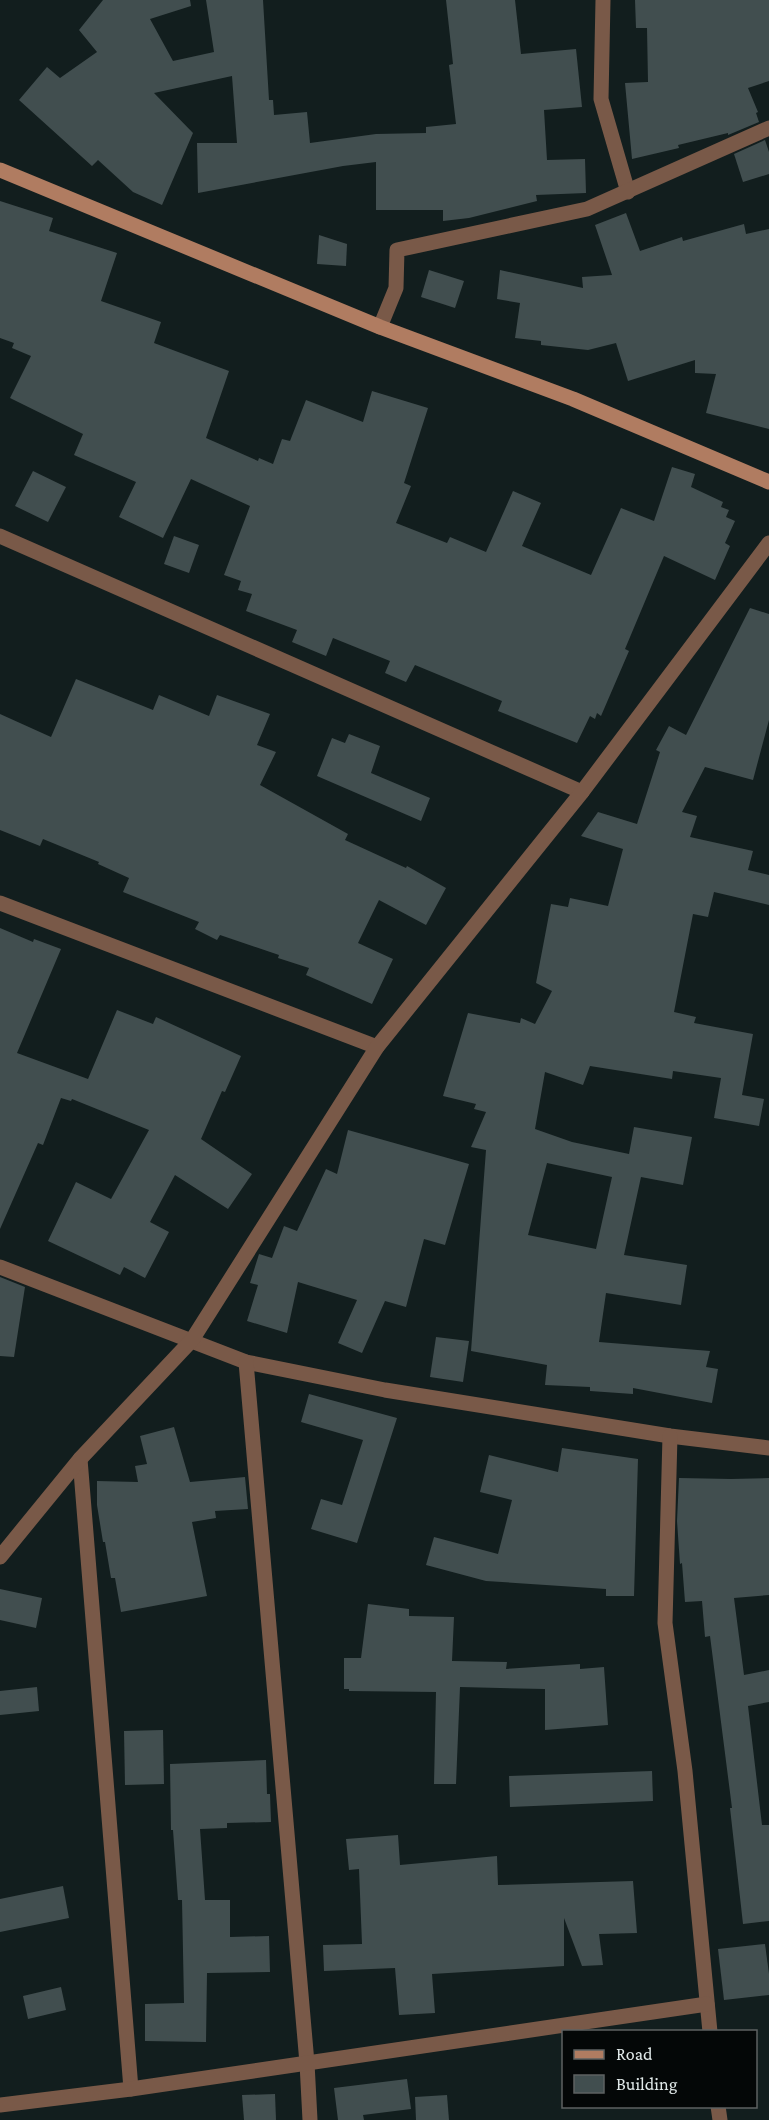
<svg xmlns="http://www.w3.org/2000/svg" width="769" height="2120" viewBox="0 0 769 2120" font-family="'Crimson Pro',serif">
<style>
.building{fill:#414e4f;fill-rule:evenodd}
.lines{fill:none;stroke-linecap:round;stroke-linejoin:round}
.street{stroke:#795948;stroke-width:15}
.secondary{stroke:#b07c61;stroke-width:15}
</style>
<rect width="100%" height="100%" fill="#121e1e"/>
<g class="building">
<path d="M103 0H190L191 6 150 19 173 61 214 52 206 0H263L269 100H273L274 115 307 112 310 143 376 134 426 133V127L456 124 449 65 453 64 446 0H515L521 54 576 49 582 107 544 110 547 160 585 159 586 193 536 195 537 201 469 218 443 221V210H376V162L343 166 198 193 197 143H237L232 76 154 93 193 133 162 205 133 192 98 160 92 166 19 100 47 67 60 78 97 52 79 30Z"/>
<path d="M635 0H769V81L748 88 758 112 756 113 759 122 728 135V133L678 145 679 148 632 159 625 83 648 82 647 28H636Z"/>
<path d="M765 140 769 152V174L743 182 734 154Z"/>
<path d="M0 201 53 218 49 231 117 253 101 301 161 322 154 343 229 371 206 438 258 461 259 458 273 464 282 439 290 441 306 400 363 422 372 391 428 408 404 483 411 486 396 523 447 543 450 537 486 552 513 491 541 503 522 546 591 575 621 508 654 521 672 467 695 474 691 487 723 502 721 507 729 510 726 517 735 521 725 543 730 546 715 580 664 556 625 649 629 651 601 716 597 713 595 719 590 716 577 743 498 711 502 701 415 665 406 682 385 673 390 661 333 638 326 656 292 642 297 630 246 611 252 594 238 590 241 581 224 575 250 506 191 479 163 538 119 517 136 482 74 455 83 434 10 398 31 356 12 348 14 343 0 338Z"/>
<path d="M626 213 640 251 682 237 683 241 744 224 746 234 769 229V429L706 413 716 374 695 373V360L628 381 616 343 588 350 541 345V341L515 338 520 303 497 299 500 270 583 288 582 277 612 275 595 225Z"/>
<path d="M319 235 347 244 346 266 317 264Z"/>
<path d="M429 270 464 281 455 308 421 297Z"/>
<path d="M33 471 66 487 48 522 15 506Z"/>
<path d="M174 536 199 545 189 573 164 564Z"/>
<path d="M750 608 769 614V720L753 780 705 767 682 812 697 816 690 837 753 851 748 870 769 875V905L714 892 708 917 693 914 674 1012 696 1017 694 1023 753 1034 742 1095 764 1099 759 1126 714 1118 721 1078 673 1071 672 1079 590 1066 583 1085 545 1072 535 1129 572 1142 629 1154 634 1127 692 1137 683 1185 641 1177 624 1255 687 1265 681 1305 606 1293 599 1342 710 1351 706 1367 718 1369 712 1403 633 1388V1394L590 1391V1387L545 1385 547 1365 471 1351 486 1150 471 1147 486 1112 474 1109 476 1104 443 1096 468 1013 520 1023 521 1018 535 1024 552 991 536 983 551 904 568 907 570 898 608 906 623 849 581 836 598 812 637 824 660 752 656 750 669 726 686 735ZM547 1163 612 1177 596 1249 528 1235Z"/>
<path d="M76 679 153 710 159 695 209 716 217 695 270 714 257 745 276 752 260 785 348 834 345 840 406 868 407 866 446 888 426 925 379 900 358 943 393 959 372 1004 306 975 309 968 278 958 279 955 220 935 217 940 195 929 199 922 123 892 129 878 98 864 99 862 43 839 40 846 0 830V714L51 737Z"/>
<path d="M349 734 380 746 371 773 430 798 421 821 317 776 332 738 345 743Z"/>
<path d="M0 928 33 942 34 939 61 949 17 1053 88 1079 117 1010 153 1024 156 1017 241 1056 225 1092 222 1091 201 1139 252 1174 228 1209 175 1175 150 1222 169 1232 145 1278 124 1267 120 1275 48 1241 76 1182 111 1199 149 1130 72 1099 71 1101 61 1098 43 1145 38 1143 0 1229Z"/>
<path d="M348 1130 469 1164 445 1245 424 1239 406 1307 385 1301 362 1353 338 1343 357 1300 298 1282 287 1333 247 1321 258 1285 250 1283 259 1254 272 1258 284 1226 297 1231 326 1169 337 1174Z"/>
<path d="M0 1277 25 1287 14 1357 0 1356Z"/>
<path d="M436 1337 469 1341 463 1382 430 1377Z"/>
<path d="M309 1394 397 1418 357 1543 311 1529 321 1499 342 1505 363 1440 301 1422Z"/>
<path d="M174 1427 190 1482 245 1477 248 1509 215 1511 216 1518 192 1522 207 1596 121 1612 115 1578H111L105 1542H103L97 1505V1481L138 1482 135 1466 147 1464 140 1436Z"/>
<path d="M562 1448 638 1459 634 1596H606V1589L486 1581 426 1565 434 1537 498 1554 512 1500 480 1492 489 1455 558 1472Z"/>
<path d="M679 1478 731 1479 769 1478V1595L734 1598 744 1675 769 1670V1702L748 1706 762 1825H769V1921L743 1924 730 1808H732L710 1636 705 1637 702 1601 685 1602 682 1563 680 1564 677 1521Z"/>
<path d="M0 1589 42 1598 36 1628 0 1620Z"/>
<path d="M368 1604 409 1609V1616L454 1617 452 1661 507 1662 506 1669 580 1664V1669L604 1667 608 1725 545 1730V1689L460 1687 456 1784H434L436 1692 349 1691V1689H344V1658H361Z"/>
<path d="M37 1687 39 1711 0 1715V1691Z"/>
<path d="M163 1730 164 1784 125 1785 124 1731Z"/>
<path d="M266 1760 267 1794H270L271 1822 227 1823V1828L200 1829 205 1900H230V1937L269 1936 270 1972 207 1973 206 2042 145 2041V2004L184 2003 182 1900H178L173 1830H171L170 1764Z"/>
<path d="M652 1771 653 1801 510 1807 509 1776Z"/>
<path d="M398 1835 400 1865 497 1856 498 1885 633 1881 637 1933 599 1934 603 1965 582 1966 564 1918V1966L432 1974 435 2013 399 2015 395 1968 324 1971 323 1945 362 1944 359 1869 349 1870 346 1839Z"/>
<path d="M63 1886 69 1918 0 1932V1899Z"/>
<path d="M765 1944 769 1974V1995L724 2000 718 1949Z"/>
<path d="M61 1987 66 2010 28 2019 23 1996Z"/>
<path d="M407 2079 411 2109 363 2115 364 2120H338L334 2088Z"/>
<path d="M275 2094 276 2120H244L242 2095Z"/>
<path d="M447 2095 449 2120H416L415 2097Z"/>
</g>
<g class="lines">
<g class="street">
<path d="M603 0 601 99 628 192"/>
<path d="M380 327 396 288 397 250 587 209 769 128"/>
<path d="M0 536 582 792"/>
<path d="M0 903 377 1047"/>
<path d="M0 1267 246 1362 385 1390 670 1436 769 1448"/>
<path d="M246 1362 307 2063 310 2120"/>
<path d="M670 1436 665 1623 685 1771 710 2032"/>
<path d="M80 1459 131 2089"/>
<path d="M0 1557 80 1459 192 1340 377 1047 582 792 769 543"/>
<path d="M0 2105 131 2089 707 2004"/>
<path d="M718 2106 720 2120"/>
</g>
<path class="secondary" d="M0 170 380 327 573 399 769 482"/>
</g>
<rect x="562" y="2030" width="195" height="78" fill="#040707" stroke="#5d6262" stroke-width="1.5"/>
<rect x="574" y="2050" width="30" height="9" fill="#b07c61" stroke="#5d6262" stroke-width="1.5"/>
<text x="616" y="2060" font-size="18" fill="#e2eaea">Road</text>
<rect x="574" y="2075" width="30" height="18" fill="#414e4f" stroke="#5d6262" stroke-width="1.5"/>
<text x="616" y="2090" font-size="18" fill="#e2eaea">Building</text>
</svg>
